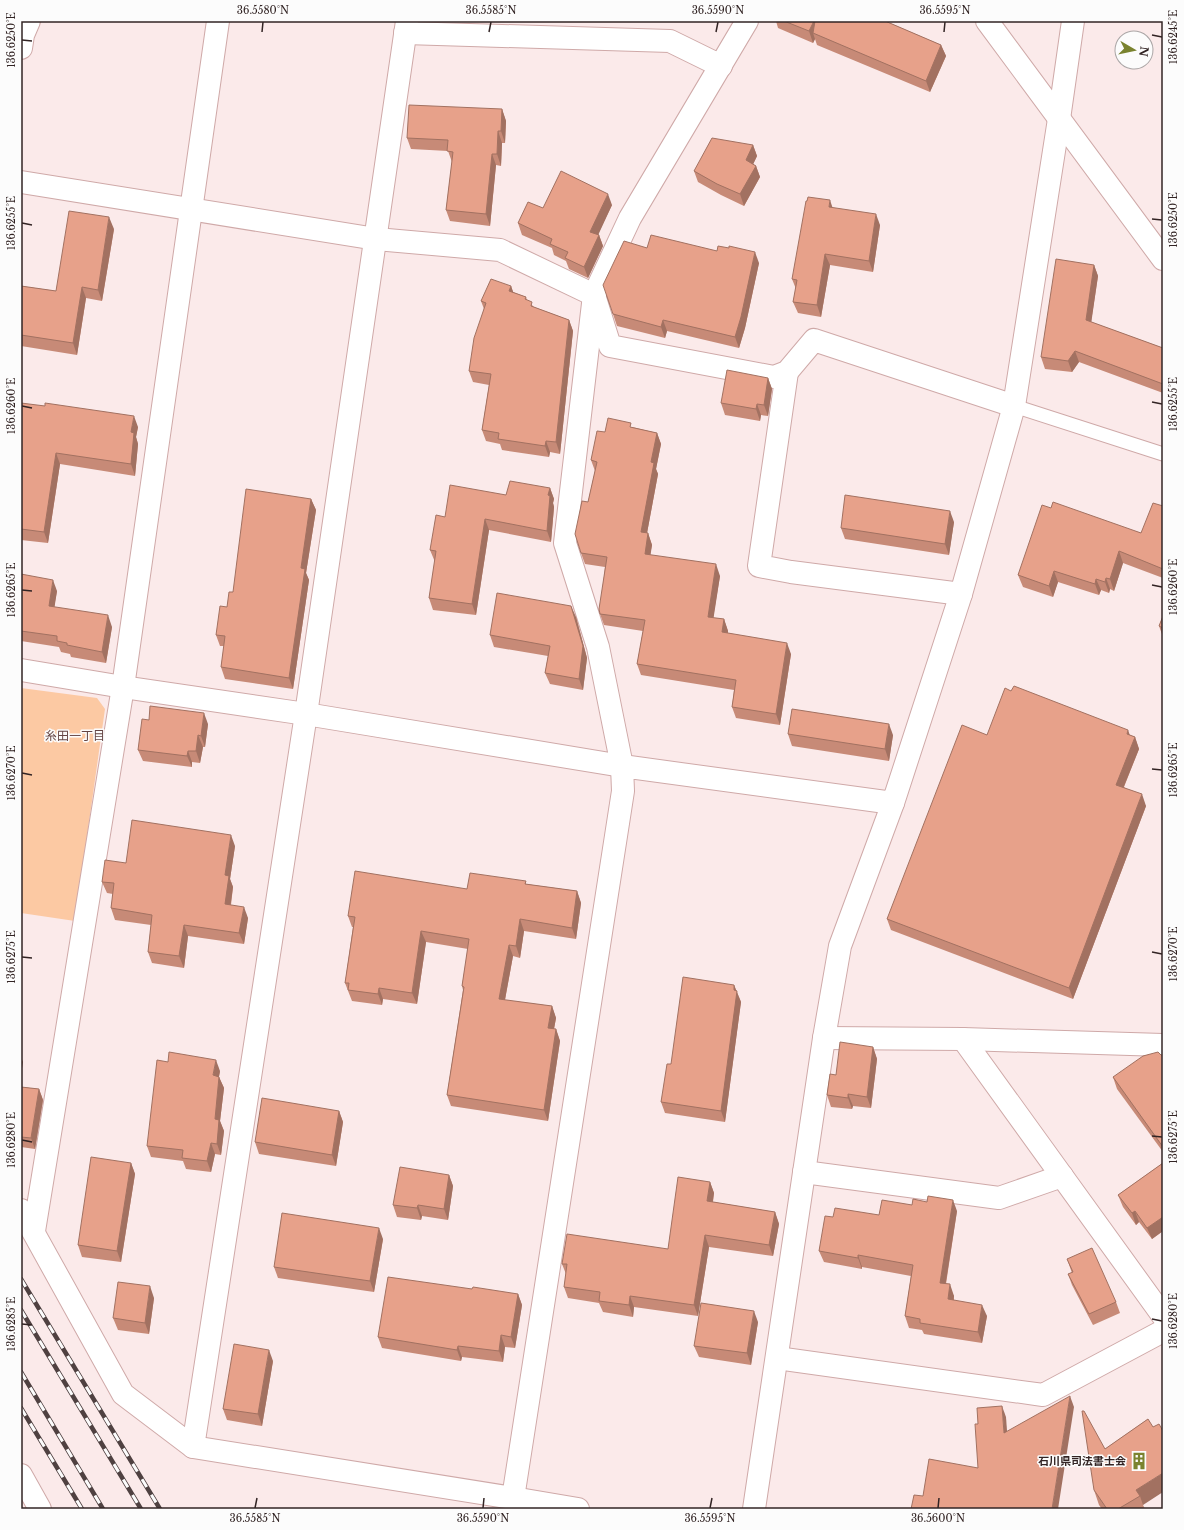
<svg xmlns="http://www.w3.org/2000/svg" width="1184" height="1530" viewBox="0 0 1184 1530" font-family="'Libre Baskerville','Noto Sans JP',serif">
<style>
.green{fill:#fcc9a3}
.lines{fill:none;stroke-linecap:round;stroke-linejoin:round}
.lane-casing{stroke:#cfa9a8;stroke-width:15}
.street-casing{stroke:#cfa9a8;stroke-width:24}
.secondary-casing{stroke:#cfa9a8;stroke-width:24}
.lane{stroke:#fff;stroke-width:13}
.street{stroke:#fff;stroke-width:22}
.secondary{stroke:#fff;stroke-width:22}
.rail-casing{stroke:#4f4141;stroke-width:4.5}
.rail{stroke:#fcfcfc;stroke-width:3;stroke-dasharray:9;stroke-linecap:butt}
.wall{fill:#c78a77}
.shaded-wall{fill:#a27161}
.building{fill:#e7a18a;stroke:#a27161}
.ticks{fill:none;stroke:#322424;stroke-width:1.5}
.labels{text-anchor:middle;stroke-width:3;stroke-linejoin:round;paint-order:stroke}
.poi-label{font-size:11px;font-weight:bold;fill:#322424;stroke:#fcfcfc;text-anchor:end}
.neighbourhood-label{font-size:12px;fill:#654544;stroke:#fcfcfc}
.neatline{fill:none;stroke:#322424;stroke-width:1.5}
.ticks-label{font-size:10px;text-anchor:middle;fill:#322424}
</style>
<rect width="100%" height="100%" fill="#fbeaea"/>
<path class="green" d="M21 688 97 698 105 709 75 921 21 913Z"/>
<g class="lines">
<g class="lane-casing">
<path id="lane" d="M1014 406 1163 454"/>
</g>
<g class="street-casing">
<g id="street">
<path d="M405 33 670 41 721 66"/>
<path d="M1059 119 1073 21"/>
<path d="M21 182 376 239 500 250 594 295 610 346 774 377 787 372 814 340 1014 406"/>
<path d="M787 372 759 566 791 572 961 594"/>
<path d="M21 670 123 687 306 714 622 766 598 647 565 543 594 295 630 218 747 21"/>
<path d="M824 1038 963 1039 1163 1045"/>
<path d="M963 1039 1163 1316"/>
<path d="M804 1172 999 1198 1062 1176"/>
<path d="M34 1231 123 687 218 21"/>
<path d="M777 1358 1043 1395 1163 1331"/>
<path d="M193 1447 306 714 407 21"/>
<path d="M21 1475 40 1509"/>
<path d="M513 1498 578 1509"/>
<path d="M754 1509 824 1038 840 946 893 803"/>
</g>
</g>
<g class="secondary-casing">
<g id="secondary">
<path d="M987 21 1163 259"/>
<path d="M21 48 23 35 29 21"/>
<path d="M21 1210 123 1394 193 1447 513 1498 623 791 622 766 893 803 961 594 1014 406 1059 119"/>
</g>
</g>
<use href="#lane" class="lane"/>
<use href="#street" class="street"/>
<use href="#secondary" class="secondary"/>
<g class="rail-casing">
<g id="rail">
<path d="M21 1279 160 1509"/>
<path d="M21 1310 141 1509"/>
<path d="M21 1372 103 1509"/>
<path d="M21 1408 82 1509"/>
</g>
</g>
<use href="#rail" class="rail"/>
</g>
<g class="wall">
<path d="M776 21H885L941 45 946 56 930 92 817 45 815 39 813 43 778 28Z"/>
<path d="M502 109 506 121 505 143H502L501 166 496 165 490 226 450 221 446 210 452 162 448 151 411 149 407 138Z"/>
<path d="M753 145 757 156 753 164 756 166 760 177 744 206 721 195 698 182 694 171Z"/>
<path d="M612 205 598 234 599 235 603 246 588 278 569 269 566 261 554 255 552 248 522 235 518 223 543 208Z"/>
<path d="M833 208 880 225 873 272 830 265 821 317 798 313 793 302 796 289 792 279Z"/>
<path d="M114 229 102 301 86 298 77 355 21 346V286L56 291Z"/>
<path d="M647 248 759 263 745 328 739 348 667 331 665 338 617 326 613 314Z"/>
<path d="M1094 265 1098 276 1091 322 1163 348V393L1079 362 1072 372 1045 369 1041 357Z"/>
<path d="M511 286 513 292 526 297 527 300 534 307 569 320 573 331 560 454 550 452 549 457 502 450 500 444 486 441 482 430 489 385 473 382 469 371 484 309 481 301Z"/>
<path d="M768 378 772 389 768 416 761 415 760 421 725 415 721 403Z"/>
<path d="M21 403 138 427 136 437 138 444 135 476 60 464 48 543 21 540Z"/>
<path d="M632 427 657 433 661 444 656 469 658 474 647 533H648L652 545 650 555 720 576 713 618 724 619 728 631V633L791 654 780 725 736 718 732 707 734 690 641 675 637 664 643 631 604 625 600 614 605 567 585 564 581 553 588 502 595 471 591 460 605 432Z"/>
<path d="M550 488 554 499 553 503 554 507 551 542 489 530 476 615 433 610 429 598 435 562 430 550 445 517 506 495Z"/>
<path d="M311 499 316 510 306 573 309 580 293 689 225 679 221 667 224 646H220L216 635 233 592Z"/>
<path d="M1163 506V578L1123 563 1114 591 1110 589 1109 593 1101 590 1099 595 1058 582 1053 597 1023 587 1018 575 1051 508 1141 533Z"/>
<path d="M954 522 949 555 845 539 841 528Z"/>
<path d="M21 574 57 591 54 607 112 627 106 663 71 657 70 654 61 652 59 647 21 641Z"/>
<path d="M1163 616V637L1159 626Z"/>
<path d="M576 617 587 658 583 690 550 684 545 673 548 656 494 647 490 635Z"/>
<path d="M149 720 208 724 205 747H203L200 763 192 762V767L143 761 138 750Z"/>
<path d="M788 734 893 735 889 761 792 746Z"/>
<path d="M987 735H1130L1135 737 1139 749 1124 787 1146 806 1073 999 891 930 887 919Z"/>
<path d="M235 846 230 879 233 887 231 905 248 918 244 944 188 936 184 968 152 963 148 952 151 925 115 920 111 908 113 894 107 893 102 882 126 863Z"/>
<path d="M526 881V884L577 891 581 903 576 939 524 931 520 958 513 956 505 1000 552 1006 556 1018 554 1029H556L560 1041 548 1121 451 1106 447 1095 463 990 462 986 468 949 426 942 417 1004 383 999 382 1005 352 1001 345 983 353 927H352L348 916 467 889Z"/>
<path d="M734 985 741 1002 725 1122 665 1113 661 1102 671 1064Z"/>
<path d="M873 1047 877 1059 871 1108 853 1106 852 1109 831 1107 827 1095Z"/>
<path d="M1161 1055H1163V1152L1117 1089 1113 1077Z"/>
<path d="M220 1071 219 1077 224 1088 220 1121 224 1131 221 1155 215 1154 211 1172 186 1169 183 1161 151 1157 147 1146Z"/>
<path d="M21 1087 39 1089 43 1100 35 1149 21 1147Z"/>
<path d="M339 1111 343 1122 336 1166 259 1154 255 1142Z"/>
<path d="M131 1163 135 1174 121 1262 82 1257 78 1245Z"/>
<path d="M1163 1163V1231L1152 1239 1139 1222 1136 1225 1123 1207 1118 1195Z"/>
<path d="M449 1175 453 1186 448 1220 422 1216 421 1220 397 1217 393 1205Z"/>
<path d="M710 1182 714 1193 713 1202 775 1212 779 1224 773 1256 709 1247 698 1316 634 1307 633 1317 603 1312 599 1303 568 1298 564 1287 566 1274 562 1264 668 1249Z"/>
<path d="M912 1205 957 1211 946 1284 954 1296V1300L987 1316 982 1343 924 1334 922 1330 909 1328 905 1316 911 1276 862 1267V1269L824 1262 819 1251 833 1217 879 1215Z"/>
<path d="M383 1239 374 1292 278 1278 274 1267Z"/>
<path d="M1067 1259 1116 1302 1120 1313 1093 1325 1072 1285 1068 1274 1072 1273Z"/>
<path d="M472 1289 518 1294 522 1305 515 1348 505 1347 503 1362 462 1357 461 1361 382 1348 378 1337Z"/>
<path d="M154 1298 149 1334 118 1330 113 1318Z"/>
<path d="M758 1322 751 1365 699 1357 694 1346Z"/>
<path d="M273 1361 262 1426 227 1420 223 1409Z"/>
<path d="M1148 1419 1143 1505 1145 1509H1102L1099 1505 1094 1490 1105 1449Z"/>
</g>
<g class="shaded-wall">
<path d="M814 21H817L813 33 815 39 813 43 809 31Z"/>
<path d="M941 45 946 56 930 92 926 81Z"/>
<path d="M502 109 506 121 505 143 501 131Z"/>
<path d="M498 131 502 143 501 166 497 154Z"/>
<path d="M753 145 757 156 750 171 746 160Z"/>
<path d="M492 154 496 165 490 226 486 214Z"/>
<path d="M756 166 760 177 744 206 740 194Z"/>
<path d="M608 194 612 205 594 244 590 232Z"/>
<path d="M830 200 834 212 829 207Z"/>
<path d="M876 214 880 225 873 272 869 261Z"/>
<path d="M109 217 114 229 102 301 98 290Z"/>
<path d="M599 235 603 246 588 278 584 267Z"/>
<path d="M755 252 759 263 745 328 739 348 735 337Z"/>
<path d="M825 254 830 265 821 317 817 305Z"/>
<path d="M1094 265 1098 276 1090 331 1086 320Z"/>
<path d="M511 286 515 297 509 291Z"/>
<path d="M82 287 86 298 77 355 73 343Z"/>
<path d="M569 320 573 331 560 454 556 442Z"/>
<path d="M663 320 667 331 665 338 661 327Z"/>
<path d="M1075 351 1079 362 1072 372 1068 361Z"/>
<path d="M768 378 772 389 768 416 764 405Z"/>
<path d="M757 404 761 415 760 421 756 409Z"/>
<path d="M134 416 138 427 136 437 138 444 135 476 131 464V432Z"/>
<path d="M657 433 661 444 656 469 658 474 645 544 641 532 651 462Z"/>
<path d="M546 441 550 452 549 457 545 446Z"/>
<path d="M56 453 60 464 48 543 44 532Z"/>
<path d="M550 488 554 499 553 503 554 507 551 542 547 531 548 495Z"/>
<path d="M311 499 316 510 306 573 309 580 293 689 289 678 301 568Z"/>
<path d="M950 511 954 522 949 555 945 544Z"/>
<path d="M485 519 489 530 476 615 472 604Z"/>
<path d="M648 533 652 545 649 565 645 554Z"/>
<path d="M1119 551 1123 563 1114 591 1110 579Z"/>
<path d="M716 564 720 576 712 628 708 617Z"/>
<path d="M1054 571 1058 582 1053 597 1049 586Z"/>
<path d="M1106 578 1110 589 1109 593 1105 582Z"/>
<path d="M1096 579 1101 590 1099 595 1095 584Z"/>
<path d="M53 580 57 591 53 617 49 606Z"/>
<path d="M571 606 576 617 587 658 583 690 579 679Z"/>
<path d="M108 615 112 627 106 663 102 652Z"/>
<path d="M724 619 728 631 726 644 722 632Z"/>
<path d="M787 643 791 654 780 725 776 714Z"/>
<path d="M204 713 208 724 205 747 201 736Z"/>
<path d="M889 724 893 735 889 761 885 749Z"/>
<path d="M1128 730 1132 741 1127 734Z"/>
<path d="M198 735 203 747 200 763 196 751Z"/>
<path d="M1135 737 1139 749 1120 796 1116 785Z"/>
<path d="M188 751 192 762V767L187 756Z"/>
<path d="M1142 794 1146 806 1073 999 1069 988Z"/>
<path d="M231 835 235 846 230 879 233 887 229 916 225 904V875Z"/>
<path d="M577 891 581 903 576 939 572 928Z"/>
<path d="M244 907 248 918 244 944 239 933Z"/>
<path d="M520 919 524 931 520 958 516 946Z"/>
<path d="M184 925 188 936 184 968 179 956Z"/>
<path d="M421 931 426 942 417 1004 412 993Z"/>
<path d="M509 945 513 956 503 1010 499 999Z"/>
<path d="M734 985 741 1002 725 1122 721 1111Z"/>
<path d="M379 988 383 999 382 1005 378 994Z"/>
<path d="M552 1006 556 1018 552 1039 548 1028Z"/>
<path d="M556 1029 560 1041 548 1121 544 1110Z"/>
<path d="M873 1047 877 1059 871 1108 867 1097Z"/>
<path d="M21 1057 23 1062 21 1075Z"/>
<path d="M216 1060 220 1071 217 1086 213 1075Z"/>
<path d="M219 1077 224 1088 220 1121 224 1131 221 1155 217 1144 215 1119Z"/>
<path d="M39 1089 43 1100 35 1149 31 1138Z"/>
<path d="M848 1094 853 1106 852 1109 848 1098Z"/>
<path d="M339 1111 343 1122 336 1166 332 1155Z"/>
<path d="M211 1143 215 1154 211 1172 207 1161Z"/>
<path d="M131 1163 135 1174 121 1262 117 1251Z"/>
<path d="M449 1175 453 1186 448 1220 444 1209Z"/>
<path d="M710 1182 714 1193 711 1213 707 1201Z"/>
<path d="M953 1200 957 1211 944 1294 940 1283Z"/>
<path d="M418 1205 422 1216 421 1220 417 1208Z"/>
<path d="M1135 1211 1139 1222 1136 1225 1132 1213Z"/>
<path d="M775 1212 779 1224 773 1256 769 1245Z"/>
<path d="M1163 1217V1231L1152 1239 1147 1228Z"/>
<path d="M379 1228 383 1239 374 1292 370 1281Z"/>
<path d="M705 1235 709 1247 698 1316 694 1305Z"/>
<path d="M858 1255 862 1267V1269L858 1258Z"/>
<path d="M950 1284 954 1296 952 1310 948 1299Z"/>
<path d="M150 1286 154 1298 149 1334 145 1323Z"/>
<path d="M518 1294 522 1305 515 1348 511 1337Z"/>
<path d="M630 1296 634 1307 633 1317 629 1305Z"/>
<path d="M982 1305 987 1316 982 1343 978 1332Z"/>
<path d="M754 1311 758 1322 751 1365 747 1353Z"/>
<path d="M501 1335 505 1347 503 1362 499 1351Z"/>
<path d="M458 1346 462 1357 461 1361 457 1350Z"/>
<path d="M269 1350 273 1361 262 1426 258 1414Z"/>
<path d="M1070 1396 1074 1407 1058 1509H1052Z"/>
<path d="M1002 1406 1006 1417 1008 1444 1004 1433Z"/>
<path d="M1163 1473V1492L1143 1505 1140 1496 1136 1490Z"/>
</g>
<g class="building">
<path d="M784 21H814L809 31Z"/>
<path d="M815 21H885L941 45 926 81 813 33Z"/>
<path d="M409 105 502 109 501 131H498L497 154H492L486 214 446 210 453 152 447 151 448 140 407 138Z"/>
<path d="M712 138 753 145 746 160 756 166 740 194 717 184 694 171Z"/>
<path d="M561 171 608 194 590 232 599 235 584 267 565 258 568 252 550 244 552 239 518 223 528 202 543 208Z"/>
<path d="M808 197 830 200 829 207 876 214 869 261 825 254 817 305 793 302 797 280 792 279 806 201H807Z"/>
<path d="M69 211 109 217 98 290 82 287 73 343 21 335V286L56 291Z"/>
<path d="M651 235 717 251 718 246 729 248V246L755 252 741 317 735 337 663 320 661 327 613 314 603 285 624 241 647 248Z"/>
<path d="M1056 259 1094 265 1086 320 1163 348V384L1075 351 1068 361 1041 357Z"/>
<path d="M491 279 511 286 509 291 526 297 525 299 532 302 531 306 569 320 556 442 546 441 545 446 498 439 499 433 482 430 491 374 469 371 474 338 486 303 481 301Z"/>
<path d="M727 370 768 378 764 405 757 404 756 409 721 403Z"/>
<path d="M21 403 45 406V403L134 416 131 432 134 433 131 464 56 453 44 532 21 529Z"/>
<path d="M608 418 631 423 630 427 657 433 651 462 654 463 641 532 648 533 645 554 716 564 708 617 724 619 722 632 787 643 776 714 732 707 736 680 637 664 645 620 600 614 599 609 607 557 581 553 575 534 582 501 588 502 597 462 591 460 597 431 605 432Z"/>
<path d="M510 481 550 488 548 495 550 496 547 531 485 519 472 604 429 598 436 551 430 550 436 515 445 517 450 485 506 495Z"/>
<path d="M246 489 311 499 301 568 305 569 289 678 221 667 225 636 216 635 220 606 227 607 229 592H233Z"/>
<path d="M845 495 950 511 945 544 841 528Z"/>
<path d="M1053 502 1141 533 1153 503 1163 506V569L1119 551 1110 579 1106 578 1105 582 1096 579 1095 584 1054 571 1049 586 1018 575 1042 505 1051 508Z"/>
<path d="M21 574 53 580 49 606 108 615 102 652 67 645V643L57 641V636L21 631Z"/>
<path d="M497 593 571 606 583 646 579 679 545 673 550 646 490 635Z"/>
<path d="M1163 616V628L1159 626Z"/>
<path d="M1014 686 1128 730 1127 734 1135 737 1116 785 1142 794 1069 988 887 919 962 725 987 735 1005 688 1011 691Z"/>
<path d="M150 706 204 713 201 736 198 735 196 751H188L187 756 138 750 142 719 149 720Z"/>
<path d="M792 709 889 724 885 749 788 734Z"/>
<path d="M132 820 231 835 225 875 229 876 225 904 244 907 239 933 184 925 179 956 148 952 152 915 111 908 114 883 102 882 105 860 126 863Z"/>
<path d="M355 871 467 889 470 873 526 881 525 884 577 891 572 928 520 919 516 946 509 945 499 999 552 1006 548 1028 556 1029 544 1110 447 1095 464 987 462 986 469 939 421 931 412 993 379 988 378 994 348 990 349 983H345L355 917 348 916Z"/>
<path d="M683 977 734 985V990L737 991 721 1111 661 1102 667 1064H671Z"/>
<path d="M840 1042 873 1047 867 1097 848 1094V1098L827 1095 830 1074 836 1075Z"/>
<path d="M169 1052 216 1060 213 1075 219 1077 215 1119 219 1120 217 1144 211 1143 207 1161 182 1158 183 1150 147 1146 157 1060 168 1062Z"/>
<path d="M1158 1052 1161 1055H1163V1147L1113 1077 1143 1056Z"/>
<path d="M21 1087 39 1089 31 1138 21 1137Z"/>
<path d="M262 1098 339 1111 332 1155 255 1142Z"/>
<path d="M91 1157 131 1163 117 1251 78 1245Z"/>
<path d="M1163 1163V1217L1147 1228 1135 1211 1132 1213 1118 1195Z"/>
<path d="M400 1167 449 1175 444 1209 418 1205 417 1208 393 1205Z"/>
<path d="M678 1177 710 1182 707 1201 775 1212 769 1245 705 1235 694 1305 630 1296 629 1305 599 1301 600 1292 564 1287 567 1264H562L567 1234 668 1249Z"/>
<path d="M928 1196 953 1200 940 1283 950 1284 948 1299 982 1305 978 1332 920 1323V1319L905 1316 913 1265 858 1255V1258L819 1251 825 1216 833 1217 835 1208 879 1215 882 1200 912 1205 913 1199 927 1202Z"/>
<path d="M282 1213 379 1228 370 1281 274 1267Z"/>
<path d="M1092 1248 1116 1302 1089 1314 1068 1274 1073 1272 1067 1259Z"/>
<path d="M388 1277 472 1289 473 1287 518 1294 511 1337 501 1335 499 1351 458 1346 457 1350 378 1337Z"/>
<path d="M118 1282 150 1286 145 1323 113 1318Z"/>
<path d="M701 1303 754 1311 747 1353 694 1346Z"/>
<path d="M234 1344 269 1350 258 1414 223 1409Z"/>
<path d="M1070 1396 1052 1509H911L914 1495 923 1496 929 1459 978 1468 975 1424H978L977 1408 1002 1406 1004 1433Z"/>
<path d="M1082 1411H1084L1105 1449 1148 1419 1153 1427 1159 1424 1163 1431V1473L1136 1490 1140 1496 1118 1509H1107L1094 1490Z"/>
</g>
<path class="ticks" d="M262 32 263 22M489 32 491 22M716 32 718 22M944 32 945 22M1152 35 1162 37M22 40 32 41M1152 219 1162 220M22 223 32 225M1152 402 1162 404M22 406 32 408M1152 585 1162 587M22 590 32 591M1152 769 1162 770M22 773 32 775M1152 952 1162 954M22 957 32 958M1152 1136 1162 1137M22 1140 32 1142M1152 1319 1162 1321M22 1324 32 1325M255 1508 257 1498M483 1508 484 1498M710 1508 712 1498M938 1508 939 1498"/>
<defs>
<g id="building-bare" transform="scale(1.38)"><path d="M-4-6H4V6H1V3H-1V6H-4ZM-2.5-4.3h1.7v1.8h-1.7ZM.8-4.3h1.7v1.8H.8ZM-2.5-1h1.7V.8h-1.7ZM.8-1h1.7V.8H.8Z" fill="#7a832f" stroke="#fcfcfc" stroke-width="2.5" paint-order="stroke"/></g>
</defs>
<g fill-rule="evenodd">
<use href="#building-bare" x="1139" y="1461"/>
</g>
<g class="labels">
<g class="poi-label">
<text x="1126" y="1465">石川県司法書士会</text>
</g>
<g class="neighbourhood-label">
<text x="75" y="740">糸田一丁目</text>
</g>
</g>
<rect width="1184" height="1530" fill="none" stroke="#fcfcfc" stroke-width="44"/>
<g transform="translate(1134 50) rotate(99)"><circle r="19" fill="#fcfcfc" stroke="#aba6a6"/>
<path d="M0-3L7 15L0 10L-7 15Z" fill="#7a832f"/>
<text y="-6" font-size="11" font-weight="bold" text-anchor="middle" fill="#322424">N</text>
</g>
<rect x="22" y="22" width="1140" height="1486" class="neatline"/>
<g class="ticks-label">
<text x="263" y="14">36.5580°N</text>
<text x="491" y="14">36.5585°N</text>
<text x="718" y="14">36.5590°N</text>
<text x="945" y="14">36.5595°N</text>
<text transform="translate(1173 37) rotate(-90)" y="4">136.6245°E</text>
<text transform="translate(11 40) rotate(-90)" y="4">136.6250°E</text>
<text transform="translate(1173 220) rotate(-90)" y="4">136.6250°E</text>
<text transform="translate(11 223) rotate(-90)" y="4">136.6255°E</text>
<text transform="translate(1173 404) rotate(-90)" y="4">136.6255°E</text>
<text transform="translate(11 406) rotate(-90)" y="4">136.6260°E</text>
<text transform="translate(1173 587) rotate(-90)" y="4">136.6260°E</text>
<text transform="translate(11 590) rotate(-90)" y="4">136.6265°E</text>
<text transform="translate(1173 770) rotate(-90)" y="4">136.6265°E</text>
<text transform="translate(11 773) rotate(-90)" y="4">136.6270°E</text>
<text transform="translate(1173 954) rotate(-90)" y="4">136.6270°E</text>
<text transform="translate(11 957) rotate(-90)" y="4">136.6275°E</text>
<text transform="translate(1173 1137) rotate(-90)" y="4">136.6275°E</text>
<text transform="translate(11 1140) rotate(-90)" y="4">136.6280°E</text>
<text transform="translate(1173 1321) rotate(-90)" y="4">136.6280°E</text>
<text transform="translate(11 1324) rotate(-90)" y="4">136.6285°E</text>
<text x="255" y="1522">36.5585°N</text>
<text x="483" y="1522">36.5590°N</text>
<text x="710" y="1522">36.5595°N</text>
<text x="938" y="1522">36.5600°N</text>
</g>
</svg>
